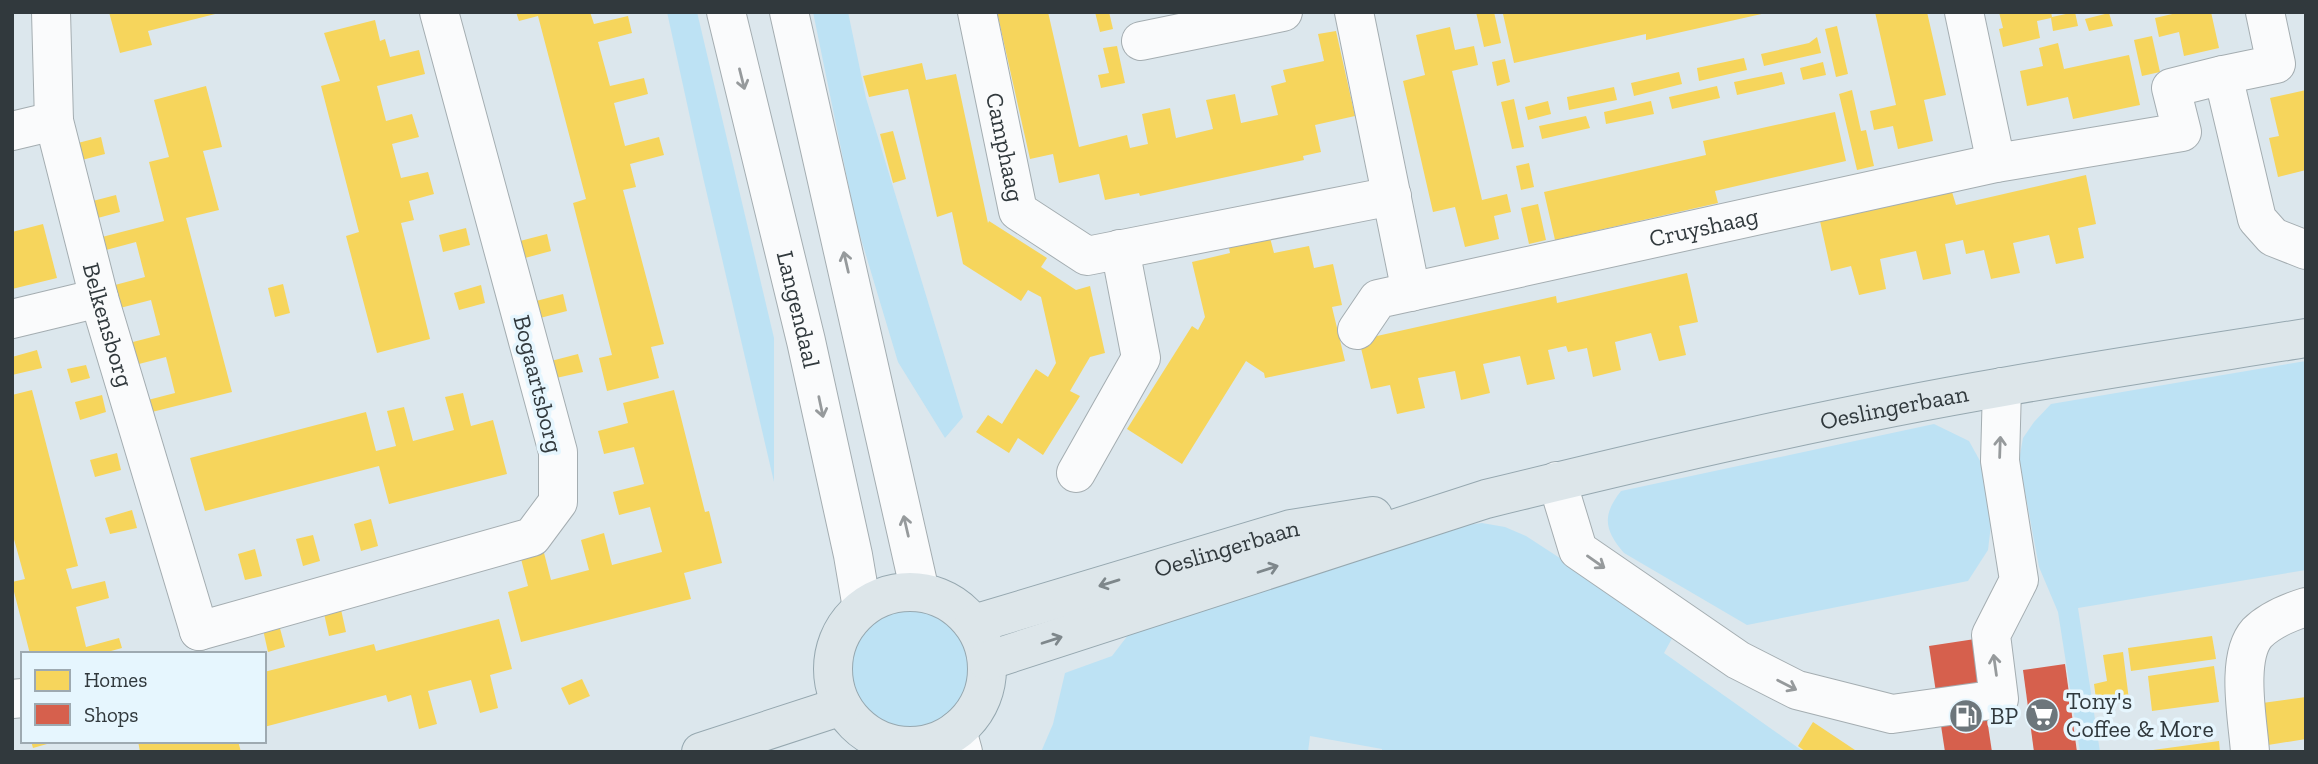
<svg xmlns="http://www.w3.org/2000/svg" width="2318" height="764" viewBox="0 0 2318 764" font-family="'Zilla Slab',serif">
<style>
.green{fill:#bde2f4}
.homes{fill:#f6d55c}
.shops{fill:#d6604d}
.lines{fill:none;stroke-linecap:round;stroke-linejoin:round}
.minor-casing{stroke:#a4adb1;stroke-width:40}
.major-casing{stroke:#96a8b0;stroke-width:40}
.minor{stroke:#fafbfc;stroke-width:38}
.major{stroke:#dde6ea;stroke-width:38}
.oneway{stroke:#969a9c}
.oneway2{stroke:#7e878b}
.labels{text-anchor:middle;stroke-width:7;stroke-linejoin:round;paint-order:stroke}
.street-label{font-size:24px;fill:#31393d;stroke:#e6f6fe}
.poi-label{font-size:24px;fill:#31393d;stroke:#e6f6fe;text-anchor:start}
</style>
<rect width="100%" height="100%" fill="#dce7ed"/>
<g class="green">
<path d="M667 12H697L774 338V482L703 177Z"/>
<path d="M813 12H848L866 98 963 417 945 438 898 362 856 222Z"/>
<path d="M2306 361V570L2078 608 2100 752H2080L2058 612 2039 567 2019 460 2023 438 2034 422 2051 404Z"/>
<path d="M1934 424 1969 441 1985 470 1993 508 1988 550 1968 581 1747 625 1624 553C1604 530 1602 515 1621 491Z"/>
<path d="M1482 523 1505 527 1526 536 1675 633 1664 653 1804 752H1382V749L1310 736 1308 752H1041L1053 724 1065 673 1112 656 1135 626 1437 529Z"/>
<circle cx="910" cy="671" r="60"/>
</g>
<g class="homes">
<path d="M109 12H218L219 13 148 31 152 45 120 53Z"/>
<path d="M516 12H590L594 24 628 16 632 33 598 42 610 86 644 78 648 94 614 103 625 146 659 137 664 155 630 164 636 187 623 190 664 344 651 347 659 378 607 391 599 358 612 355 573 203 586 199 538 16 519 21Z"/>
<path d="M997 12H1048L1079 147 1127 135 1130 148 1148 144 1142 114 1170 108 1176 138 1213 129 1206 100 1235 94 1241 123 1278 115 1271 86 1286 82 1283 70 1324 61 1318 34 1336 31 1355 116 1315 125 1321 152 1303 156 1304 160 1140 196 1139 193 1105 200 1099 174 1059 183 1053 154 1030 159Z"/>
<path d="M1095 12H1109L1113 29 1100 32Z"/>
<path d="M1476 12H1494L1501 43 1484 47Z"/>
<path d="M1512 12H1766V13L1646 40V34L1514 63 1503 14Z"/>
<path d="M1875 12H1927L1946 95 1924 100 1933 141 1898 149 1893 126 1874 130 1870 111 1896 105Z"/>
<path d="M1999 12H2051L2052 17 2075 12 2078 26 2053 31 2051 18 2037 21 2040 38 2003 47 1999 29 2003 28Z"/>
<path d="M2181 12H2211L2219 48 2184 56 2179 32 2159 37 2155 18Z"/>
<path d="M2109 13 2113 26 2089 31 2085 19Z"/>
<path d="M375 20 380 41 385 39 390 57 419 50 425 74 377 86 386 121 412 114 419 137 392 144 401 178 428 172 434 194 409 201 414 220 401 223 430 339 377 353 346 236 359 232 321 86 340 81 324 33Z"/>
<path d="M1837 26 1848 74 1836 77 1825 29Z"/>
<path d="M1450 27 1455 50 1474 46 1478 65 1452 71 1482 200 1507 194 1511 212 1494 216 1499 239 1465 247 1455 207 1433 212 1403 81 1425 75 1416 35Z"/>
<path d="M2152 36 2160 72 2142 76 2134 40Z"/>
<path d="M1817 37 1821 53 1764 66 1761 54 1809 43Z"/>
<path d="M2058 43 2064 69 2129 55 2140 105 2073 119 2068 97 2027 106 2020 71 2043 66 2039 48Z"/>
<path d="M1117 46 1125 83 1101 88 1098 75 1109 73 1103 48Z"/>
<path d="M1744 58 1747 70 1699 81 1697 68Z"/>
<path d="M1505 59 1510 82 1497 86 1492 62Z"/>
<path d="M1823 62 1826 75 1803 80 1800 68Z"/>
<path d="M922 63 926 80 956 74 988 223 989 221 1047 258 1041 267 1076 290 1090 286 1105 353 1090 357 1070 391 1080 396 1043 455 1018 438 1009 453 976 432 988 415 1002 424 1036 369 1048 377 1056 363 1041 297 1028 290 1021 301 963 264 952 212 937 217 908 89 869 97 863 76Z"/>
<path d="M1679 72 1682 84 1634 96 1631 83Z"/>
<path d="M1782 72 1785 84 1737 95 1734 82Z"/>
<path d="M206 86 222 147 203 151 219 210 186 218 232 392 148 413 144 401 175 393 166 357 135 365 129 343 160 335 151 300 120 308 115 285 145 277 136 242 106 250 102 237 164 221 149 162 169 157 154 100Z"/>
<path d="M1717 86 1720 98 1672 109 1669 97Z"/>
<path d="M1614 87 1617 100 1569 110 1567 97Z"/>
<path d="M1852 90 1861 131 1866 130 1874 166 1857 170 1839 94Z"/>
<path d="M2306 90V170L2278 177 2269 138 2279 136 2270 98Z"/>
<path d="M1514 99 1524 147 1512 149 1501 102Z"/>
<path d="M1548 101 1551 114 1528 120 1525 107Z"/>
<path d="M1651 101 1654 114 1606 124 1604 112Z"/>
<path d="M1835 112 1846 161 1715 191 1718 203 1555 240 1544 192 1706 155 1703 141Z"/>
<path d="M1586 116 1590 128 1542 139 1539 126Z"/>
<path d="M893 131 906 179 893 183 880 134Z"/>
<path d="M101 137 105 154 78 161 74 144Z"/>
<path d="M1529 163 1534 187 1521 190 1516 166Z"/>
<path d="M2086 175 2096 224 2078 228 2084 258 2056 264 2049 235 2013 243 2020 273 1991 279 1984 250 1966 254 1963 240 1945 244 1951 274 1923 280 1916 251 1880 259 1886 289 1859 295 1851 266 1831 271 1820 221 1952 192 1956 205Z"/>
<path d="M116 195 120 212 94 219 89 202Z"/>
<path d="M1538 204 1546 240 1529 244 1521 208Z"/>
<path d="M43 224 57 278 12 289V232Z"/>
<path d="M466 228 470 245 443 252 439 235Z"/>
<path d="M547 234 551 251 525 258 520 241Z"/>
<path d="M1269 234 1274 253 1309 246 1314 268 1333 264 1342 305 1332 307 1345 361 1265 378 1264 373 1246 361 1182 464 1127 429 1192 326 1198 330 1205 317 1192 262 1230 253 1228 243Z"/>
<path d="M1687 273 1698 322 1679 326 1686 355 1659 361 1651 333 1615 342 1621 370 1593 377 1587 348 1568 352 1566 346 1548 350 1555 379 1527 385 1520 356 1483 364 1490 393 1461 400 1455 371 1418 378 1425 408 1397 414 1390 385 1371 389 1359 340 1556 296 1557 303Z"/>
<path d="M283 284 290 313 275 317 268 288Z"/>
<path d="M481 285 485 303 459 310 454 293Z"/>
<path d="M563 294 567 311 540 318 536 301Z"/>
<path d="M37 350 42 368 12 375V357Z"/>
<path d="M578 354 583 372 556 378 551 361Z"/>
<path d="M86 365 90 378 71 383 67 369Z"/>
<path d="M32 390 78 566 66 569 72 589 105 581 109 598 76 607 86 647 119 638 122 648 100 654H30L12 584V582L25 579 12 532V395Z"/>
<path d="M674 390 705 512 709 511 722 563 684 573 691 599 521 642 508 592 528 586 520 555 543 549 551 580 589 570 581 540 604 533 612 565 662 552 650 507 619 515 613 492 644 484 634 447 604 454 598 431 628 423 623 403Z"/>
<path d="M463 393 471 426 493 420 507 474 389 504 379 466 205 511 190 458 366 412 376 451 396 446 387 411 404 407 413 441 454 430 445 397Z"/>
<path d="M102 395 106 412 80 420 75 402Z"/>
<path d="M117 453 121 470 95 477 90 460Z"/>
<path d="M132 510 137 528 110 534 105 518Z"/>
<path d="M371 519 378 546 361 551 354 524Z"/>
<path d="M313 535 320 561 303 566 296 539Z"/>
<path d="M255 549 262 576 245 580 238 554Z"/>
<path d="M340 605 346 632 329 636 323 609Z"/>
<path d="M499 619 512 669 490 675 498 708 480 713 471 680 428 691 437 724 419 729 411 695 388 702 386 695 264 727V672L374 644 376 651Z"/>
<path d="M278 621 285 647 268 652 262 625Z"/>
<path d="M2212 636 2216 659 2131 671 2128 648Z"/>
<path d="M2123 652 2129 700 2097 706 2094 684 2107 681 2103 655Z"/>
<path d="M2214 666 2219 702 2152 711 2148 676Z"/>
<path d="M582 679 590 696 569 705 561 688Z"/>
<path d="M2306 697V739L2262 746 2255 704Z"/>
<path d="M1813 722 1858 752H1806L1798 746Z"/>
<path d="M31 741H54V742L33 748Z"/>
<path d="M138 741H238L241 752H140Z"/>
<path d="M2219 741 2220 752H2153V750Z"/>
</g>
<g class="shops">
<path d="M1975 639 1992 752H1945L1929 646Z"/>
<path d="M2065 664 2077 752H2034L2023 670Z"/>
</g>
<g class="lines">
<g class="minor-casing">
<g id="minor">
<path id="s1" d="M51 12 54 121 99 298 199 631"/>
<path id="s2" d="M726 12 806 341 853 555 862 608"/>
<path d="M789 12 920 592"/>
<path id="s3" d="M977 12 1018 211 1087 256 1392 196"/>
<path d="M1354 12 1411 292"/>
<path d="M1964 12 1996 163"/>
<path d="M1141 41 1283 12"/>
<path d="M2223 75 2276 64 2265 12"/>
<path d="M12 131 54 121"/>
<path d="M12 319 99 298"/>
<path id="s4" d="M1357 330 1378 299 1996 163 2182 132 2171 88 2223 75 2257 219 2273 237 2306 250"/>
<path d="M1076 473 1141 358 1120 249"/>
<path d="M1557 481 1578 550 1738 660 1797 690 1892 714 1999 699 1991 635 2019 580 2000 461 2002 387"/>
<path d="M199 631 532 537 558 502V452L439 12"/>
<path d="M12 699 23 698"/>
<path d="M957 730 963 752"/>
<path d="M910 746 912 752"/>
<path d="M2250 752C2248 721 2235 658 2257 633 2269 621 2290 612 2306 607"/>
</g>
</g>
<g class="major-casing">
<g id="major">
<circle cx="910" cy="669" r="77"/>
<path id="s5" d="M974 624 1291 529 1373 516"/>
<path id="s6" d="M987 661 1486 499C1657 457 1829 417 2003 387 2104 369 2205 354 2306 338"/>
<path d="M701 752 842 706"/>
</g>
</g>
<use href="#minor" class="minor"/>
<use href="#major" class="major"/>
</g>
<defs><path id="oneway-shaft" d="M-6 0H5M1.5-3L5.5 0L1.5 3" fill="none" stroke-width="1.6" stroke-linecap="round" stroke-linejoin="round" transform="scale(1.75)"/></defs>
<g class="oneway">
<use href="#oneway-shaft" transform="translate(742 79) rotate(76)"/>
<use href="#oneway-shaft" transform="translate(846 262) rotate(-103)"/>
<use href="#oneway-shaft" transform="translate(821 407) rotate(78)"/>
<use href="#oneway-shaft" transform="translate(2000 447) rotate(-88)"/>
<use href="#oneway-shaft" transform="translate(906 526) rotate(-103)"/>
<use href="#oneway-shaft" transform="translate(1596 562) rotate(35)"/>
<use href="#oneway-shaft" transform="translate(1995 665) rotate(-98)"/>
<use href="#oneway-shaft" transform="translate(1787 685) rotate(27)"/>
</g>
<g class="oneway2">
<use href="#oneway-shaft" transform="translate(1268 569) rotate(-18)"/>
<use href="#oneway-shaft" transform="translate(1109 583) rotate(163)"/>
<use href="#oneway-shaft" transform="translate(1052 640) rotate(-18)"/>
</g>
<defs>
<g id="supermarket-disc" transform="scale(1.75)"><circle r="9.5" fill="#6d767b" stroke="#e6f6fe"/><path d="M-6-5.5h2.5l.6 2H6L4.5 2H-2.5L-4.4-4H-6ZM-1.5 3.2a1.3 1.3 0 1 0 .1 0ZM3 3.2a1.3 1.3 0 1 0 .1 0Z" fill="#fff"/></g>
<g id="fuel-disc" transform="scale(1.75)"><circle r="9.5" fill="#6d767b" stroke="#e6f6fe"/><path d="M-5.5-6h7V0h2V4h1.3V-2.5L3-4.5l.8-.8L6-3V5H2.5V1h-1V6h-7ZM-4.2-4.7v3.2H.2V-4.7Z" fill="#fff"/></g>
</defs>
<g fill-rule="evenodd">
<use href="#supermarket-disc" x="2042" y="715"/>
<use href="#fuel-disc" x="1966" y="716"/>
</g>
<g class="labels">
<g class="street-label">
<text dy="8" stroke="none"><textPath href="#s3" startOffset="138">Camphaag</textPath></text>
<text dy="8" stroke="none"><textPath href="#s4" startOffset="371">Cruyshaag</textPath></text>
<text dy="8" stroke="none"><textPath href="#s2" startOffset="306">Langendaal</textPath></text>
<text dy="8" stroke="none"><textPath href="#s1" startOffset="320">Belkensborg</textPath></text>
<text transform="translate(538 384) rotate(76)" y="8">Bogaartsborg</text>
<text dy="8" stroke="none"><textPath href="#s6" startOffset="943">Oeslingerbaan</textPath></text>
<text dy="8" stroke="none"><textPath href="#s5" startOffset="264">Oeslingerbaan</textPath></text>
</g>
<g class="poi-label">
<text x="2066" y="709">Tony's<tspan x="2066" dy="28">Coffee &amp; More</tspan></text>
<text x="1990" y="724">BP</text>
</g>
</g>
<rect width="2318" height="764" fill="none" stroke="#31393d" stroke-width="28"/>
<rect x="21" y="652" width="245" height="91" fill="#e6f6fe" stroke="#9eaab1" stroke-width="2"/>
<rect x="35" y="670" width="35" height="21" fill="#f6d55c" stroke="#9eaab1" stroke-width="2"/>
<text x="84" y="687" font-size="21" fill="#31393d">Homes</text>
<rect x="35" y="704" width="35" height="21" fill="#d6604d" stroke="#9eaab1" stroke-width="2"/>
<text x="84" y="722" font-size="21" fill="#31393d">Shops</text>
</svg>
